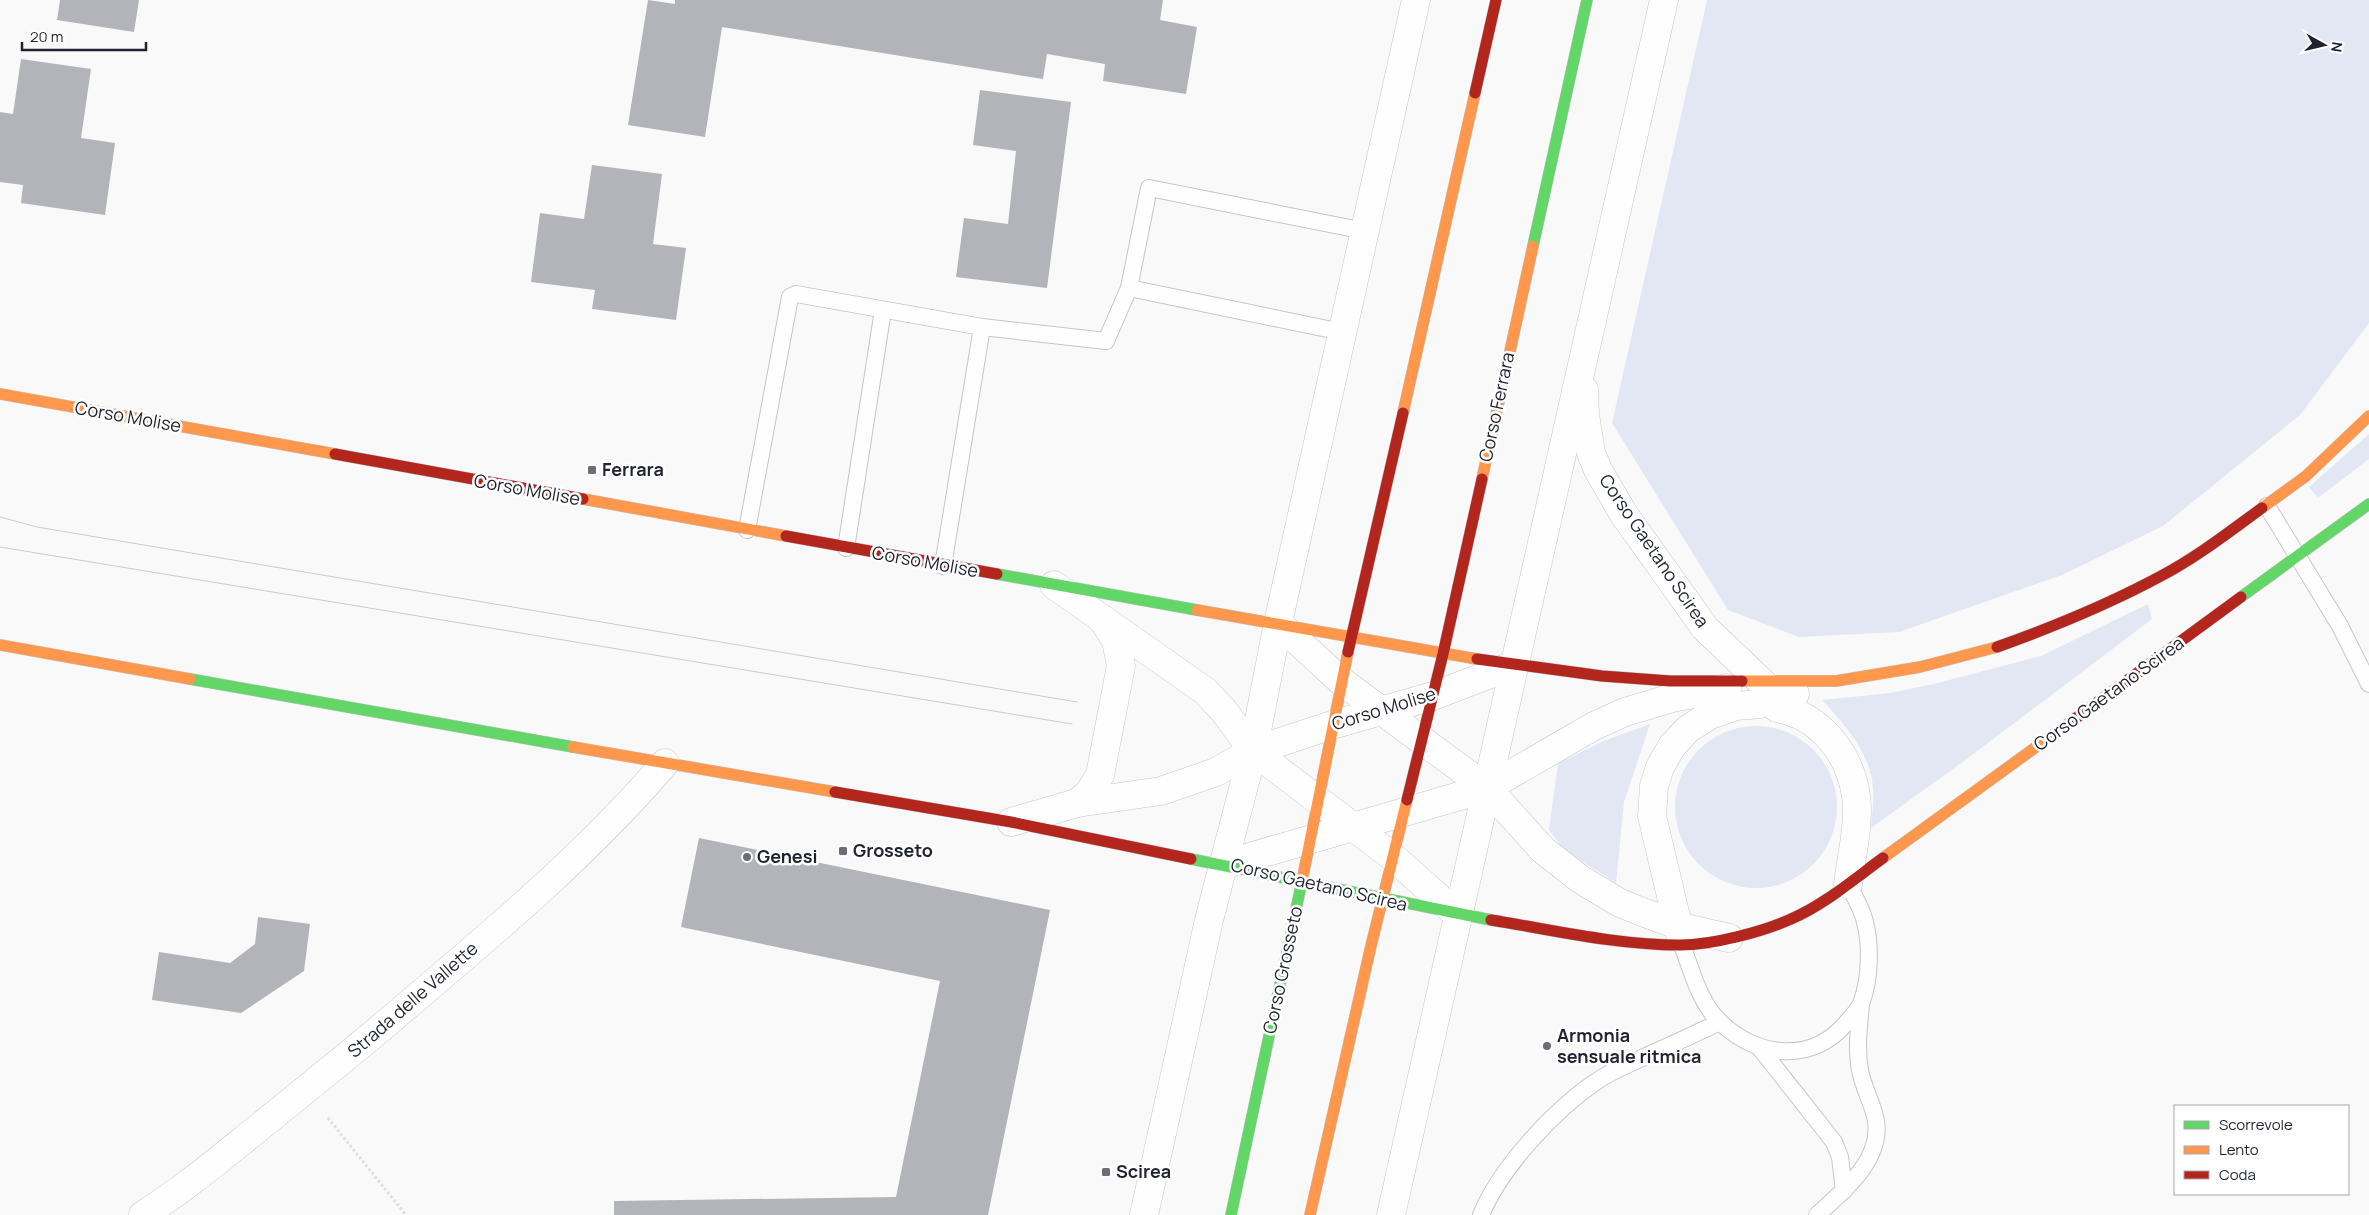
<svg xmlns="http://www.w3.org/2000/svg" width="2369" height="1215" viewBox="0 0 2369 1215" font-family="Manrope,sans-serif">
<style>
.green{fill:#e3e7f4}
.building{fill:#b3b4ba}
.lines{fill:none;stroke-linecap:round;stroke-linejoin:round}
.lane-casing{stroke:#c4c6cc;stroke-width:18}
.street-casing{stroke:#c4c6cc;stroke-width:29}
.fast-casing{stroke:#c4c6cc;stroke-width:12}
.slow-casing{stroke:#c4c6cc;stroke-width:12}
.jam-casing{stroke:#c4c6cc;stroke-width:12}
.path{stroke:#dededf;stroke-width:3;stroke-dasharray:2.5 2.5;stroke-linecap:butt}
.lane{stroke:#fefefe;stroke-width:16}
.street{stroke:#fefefe;stroke-width:28}
.fast{stroke:#63d668;stroke-width:11}
.slow{stroke:#ff974d;stroke-width:11}
.jam{stroke:#b3261e;stroke-width:11}
.tram{stroke:#cbcccd;stroke-width:1}
.poi-dot{fill:#6b6e76;stroke:#fff;stroke-width:2}
.labels{text-anchor:middle;stroke-width:5;stroke-linejoin:round;paint-order:stroke}
.street-label{font-size:18px;fill:#1f2330;stroke:#fff}
.poi-label{font-size:18px;font-weight:bold;fill:#1f2330;stroke:#fff;text-anchor:start}
</style>
<rect width="100%" height="100%" fill="#f9f9f9"/>
<g class="green">
<path d="M1707 0H2369V323L2300 415 2163 526 2062 575 1899 632 1799 637 1728 610 1612 423Z"/>
<path d="M2369 434V459L2318 498 2309 487Z"/>
<path d="M2148 604 2152 619 1964 761 1871 828C1872 815 1874 801 1873 789 1871 753 1845 725 1822 700L1890 693 1938 683 2041 656Z"/>
<path d="M1650 724 1624 802 1616 883 1564 850 1549 830 1558 763 1606 740Z"/>
<circle cx="1756" cy="807" r="81"/>
</g>
<g class="building">
<path d="M60 0H139L134 32 57 20Z"/>
<path d="M648 0 675 4V0H1163L1160 20 1197 27 1186 94 1103 81 1105 64 1047 54 1043 79 722 27 705 137 628 125Z"/>
<path d="M21 59 91 69 81 138 115 143 105 215 21 203 23 185 0 182V112L13 114Z"/>
<path d="M980 90 1071 102 1047 288 956 277 964 218 1008 224 1016 151 973 145Z"/>
<path d="M592 165 662 174 653 244 686 248 676 320 592 309 595 290 531 282 540 213 584 219Z"/>
<path d="M699 838 1050 910 988 1215H614V1201L896 1197 940 981 681 927Z"/>
<path d="M258 917 310 924 304 971 241 1013 152 1000 159 952 230 963 255 944Z"/>
</g>
<g class="lines">
<g class="lane-casing">
<g id="lane">
<path d="M1342 332 1129 288 1149 188 1365 231"/>
<path d="M2267 506 2340 626 2369 684"/>
<path d="M747 530 790 297 796 294 982 327 1106 341 1129 288"/>
<path d="M846 548 883 310"/>
<path d="M943 566 982 327"/>
<path d="M1682 945C1692 971 1699 1002 1720 1022 1757 1058 1813 1064 1847 1022 1852 1016 1860 1009 1862 1001 1870 978 1871 946 1865 922 1862 908 1854 896 1848 884"/>
<path d="M1759 1047 1834 1142 1840 1157 1844 1191"/>
<path d="M1481 1215C1500 1168 1555 1109 1597 1081 1611 1071 1628 1065 1644 1057 1669 1046 1695 1034 1720 1022"/>
<path d="M1817 1215C1842 1192 1882 1161 1876 1121 1873 1103 1863 1088 1860 1070 1856 1049 1859 1026 1861 1005"/>
</g>
</g>
<g class="street-casing">
<g id="street">
<path d="M1584 390 1585 415 1591 453 1598 470 1623 513 1705 628 1794 713"/>
<path d="M1054 585 1205 691 1224 711 1253 751 1393 857 1458 915"/>
<path d="M1278 623 1341 681 1487 788 1543 850 1580 879 1620 903 1645 913 1689 929 1729 938"/>
<path d="M1777 708C1820 715 1850 754 1856 796 1860 822 1851 858 1848 884"/>
<path d="M1077 803 1089 793 1100 775 1121 666 1116 640 1103 620"/>
<path d="M1011 822 1077 803 1161 791 1216 772 1253 751 1332 725 1433 696 1514 665"/>
<path d="M1222 865 1487 788 1594 726 1625 712 1672 698 1727 688"/>
<path d="M1681 938 1652 816 1654 786 1660 767 1672 746 1688 729 1710 715 1736 706 1760 704 1795 694"/>
<path d="M143 1215C181 1191 216 1162 252 1133 298 1096 344 1059 389 1021 485 939 583 859 665 763"/>
<path d="M1144 1215 1209 920 1253 751 1278 623 1416 0"/>
<path d="M1391 1215 1664 0"/>
</g>
</g>
<g class="fast-casing">
<g id="fast">
<path d="M1533 246 1587 0"/>
<path d="M997 574 1197 610"/>
<path d="M2241 597 2369 504"/>
<path d="M190 679 573 747"/>
<path d="M1191 859 1491 920"/>
<path d="M1231 1215 1302 881"/>
</g>
</g>
<g class="slow-casing">
<g id="slow">
<path d="M0 394 335 454"/>
<path d="M1403 413 1475 93"/>
<path d="M1482 479 1533 246"/>
<path d="M583 499 786 536"/>
<path d="M2262 508 2306 476 2369 416"/>
<path d="M1197 610 1477 659"/>
<path d="M0 645 190 679"/>
<path d="M1742 681H1836L1920 667 1997 647"/>
<path d="M573 747 835 792"/>
<path d="M1883 858 2076 718"/>
<path d="M1302 881 1348 652"/>
<path d="M1310 1215 1370 950 1407 800"/>
</g>
</g>
<g class="jam-casing">
<g id="jam">
<path d="M1475 93 1496 0"/>
<path d="M335 454 583 499"/>
<path d="M786 536 997 574"/>
<path d="M1997 647C2053 627 2109 604 2161 576 2197 557 2229 532 2262 508"/>
<path d="M1348 652 1403 413"/>
<path d="M1477 659 1602 676 1670 681H1742"/>
<path d="M2076 718 2241 597"/>
<path d="M835 792 1011 822 1191 859"/>
<path d="M1407 800 1443 654 1482 479"/>
<path d="M1491 920C1553 930 1617 945 1680 945 1712 945 1762 932 1791 919 1824 905 1854 879 1883 858"/>
</g>
</g>
<path class="path" d="M328 1118 406 1215"/>
<use href="#lane" class="lane"/>
<use href="#street" class="street"/>
<use href="#fast" class="fast"/>
<use href="#slow" class="slow"/>
<use href="#jam" class="jam"/>
<g class="tram">
<path d="M0 517 37 527 1077 702"/>
<path d="M0 547 1072 724"/>
</g>
</g>
<g class="poi-dot">
<rect x="587" y="465" width="10" height="10" rx="2.5"/>
<rect x="838" y="846" width="10" height="10" rx="2.5"/>
<circle cx="747" cy="857" r="5"/>
<circle cx="1547" cy="1046" r="5"/>
<rect x="1101" y="1167" width="10" height="10" rx="2.5"/>
</g>
<g class="labels">
<g class="street-label">
<text transform="translate(1497 407) rotate(-78)" y="6">Corso Ferrara</text>
<text transform="translate(128 417) rotate(10)" y="6">Corso Molise</text>
<text transform="translate(527 490) rotate(10)" y="6">Corso Molise</text>
<text transform="translate(1654 551) rotate(56)" y="6">Corso Gaetano Scirea</text>
<text transform="translate(925 562) rotate(10)" y="6">Corso Molise</text>
<text transform="translate(2109 694) rotate(-36)" y="6">Corso Gaetano Scirea</text>
<text transform="translate(1384 709) rotate(-17)" y="6">Corso Molise</text>
<text transform="translate(1319 885) rotate(13)" y="6">Corso Gaetano Scirea</text>
<text transform="translate(1283 970) rotate(-78)" y="6">Corso Grosseto</text>
<text transform="translate(413 1000) rotate(-41)" y="6">Strada delle Vallette</text>
</g>
<g class="poi-label">
<text x="602" y="476">Ferrara</text>
<text x="853" y="857">Grosseto</text>
<text x="757" y="863">Genesi</text>
<text x="1557" y="1042">Armonia<tspan x="1557" dy="21">sensuale ritmica</tspan></text>
<text x="1116" y="1178">Scirea</text>
</g>
</g>
<rect x="2174" y="1105" width="175" height="90" fill="#ffffff" stroke="#a5a7ac"/>
<rect x="2184" y="1121" width="25" height="8" fill="#63d668" stroke="#a5a7ac"/>
<text x="2219" y="1130" font-size="15" fill="#1f2330">Scorrevole</text>
<rect x="2184" y="1146" width="25" height="8" fill="#ff974d" stroke="#a5a7ac"/>
<text x="2219" y="1155" font-size="15" fill="#1f2330">Lento</text>
<rect x="2184" y="1171" width="25" height="8" fill="#b3261e" stroke="#a5a7ac"/>
<text x="2219" y="1180" font-size="15" fill="#1f2330">Coda</text>
<g transform="translate(2324 45) rotate(98)" stroke="#ffffff" stroke-width="4" paint-order="stroke">
<path d="M0-4L9 19L0 12L-9 19Z" fill="#1f2330"/>
<text y="-8" font-size="14" font-weight="bold" text-anchor="middle" fill="#1f2330">N</text>
</g>
<path d="M22 42v8h124v-8" fill="none" stroke="#1f2330" stroke-width="2.5"/>
<text x="30" y="42" font-size="15" fill="#1f2330" stroke="#ffffff" stroke-width="4" paint-order="stroke">20 m</text>
</svg>
